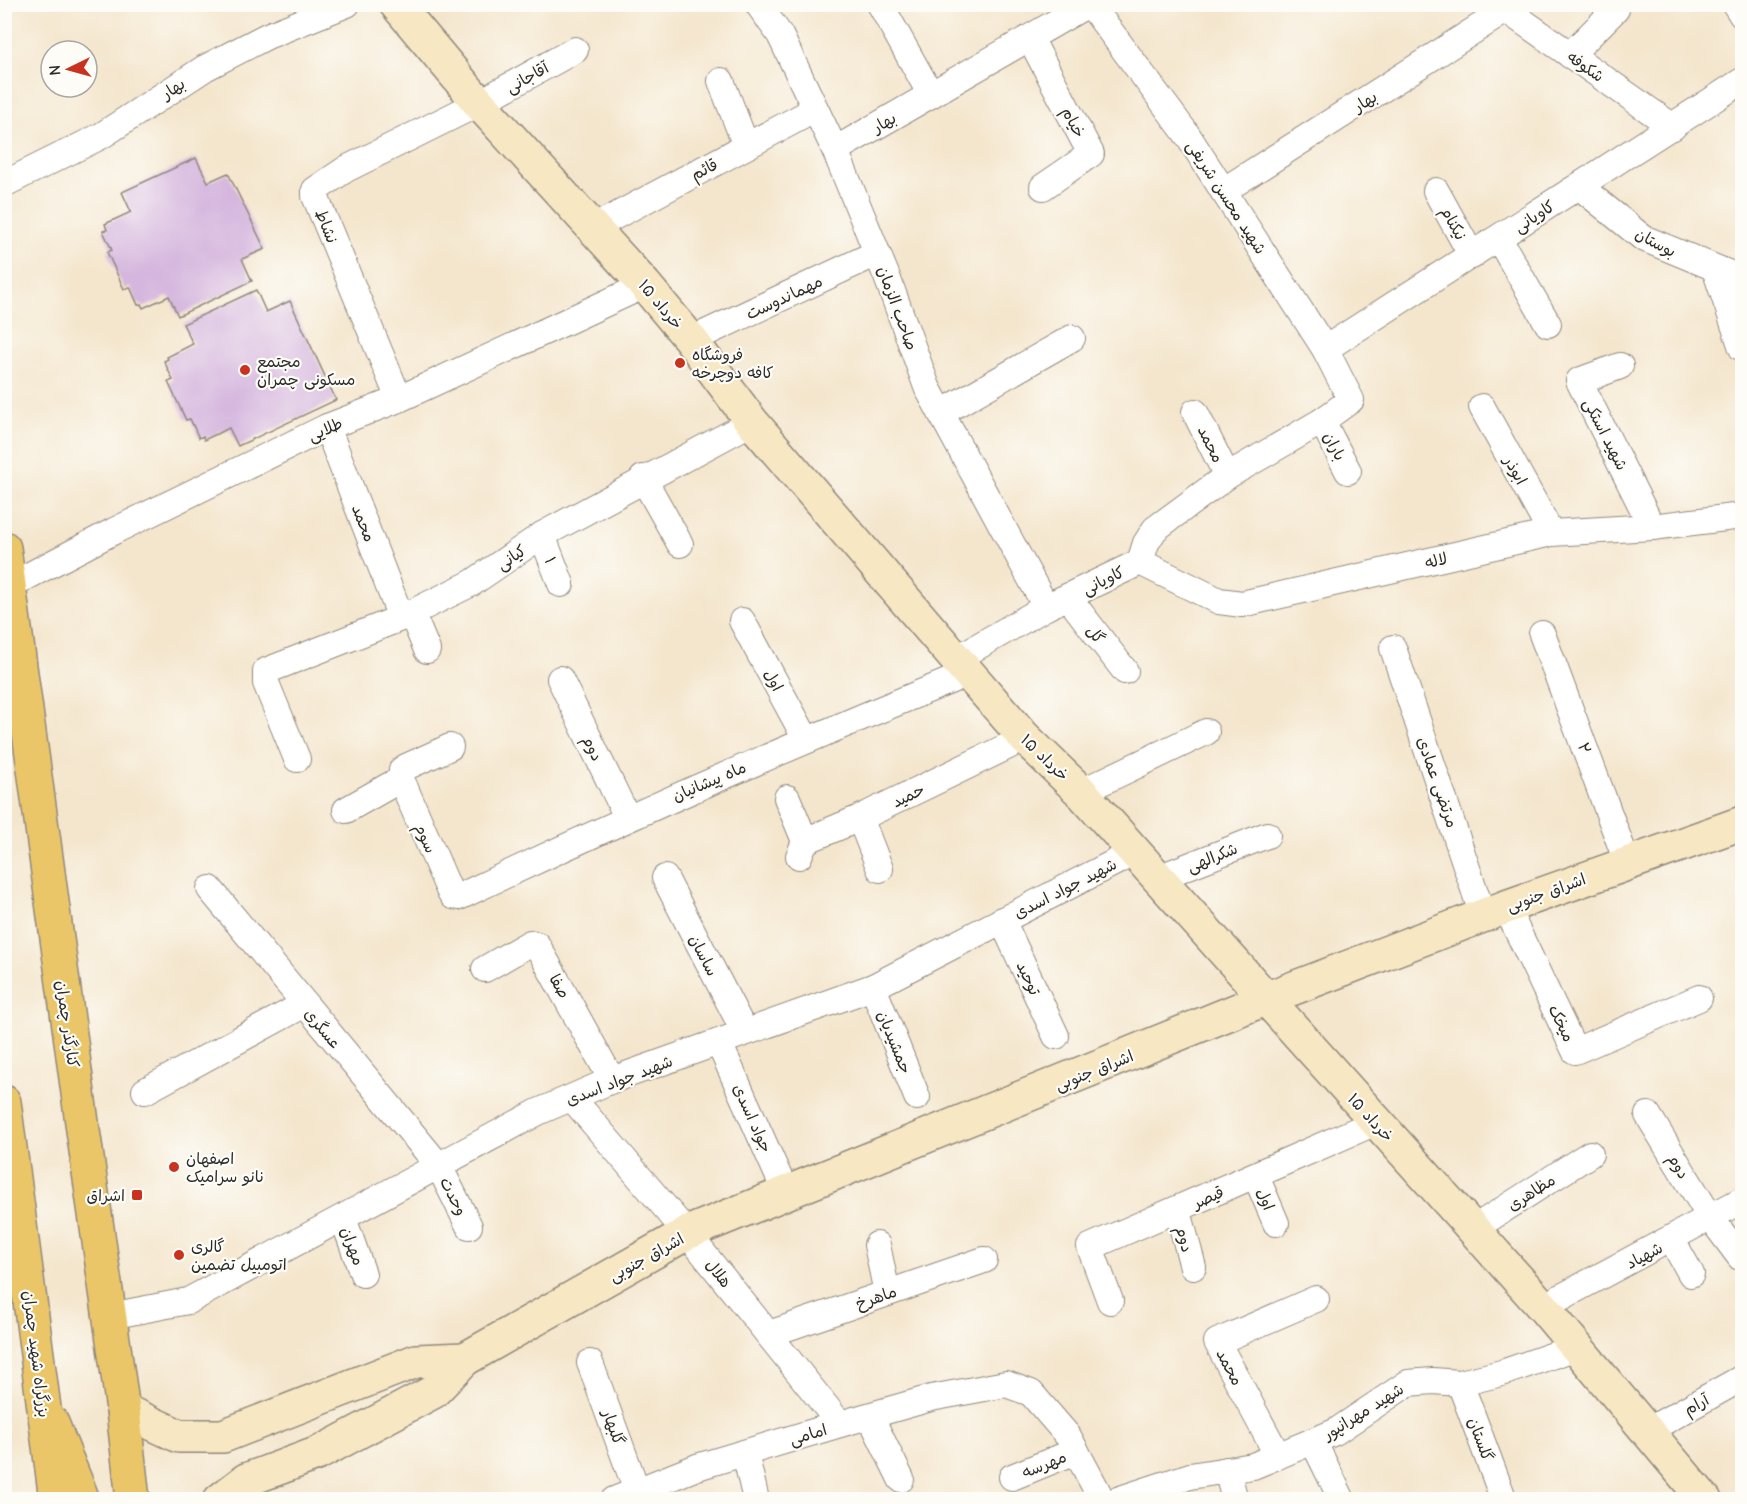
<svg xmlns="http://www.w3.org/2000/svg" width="1747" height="1504" viewBox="0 0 1747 1504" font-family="'Comic Neue','Playpen Sans Arabic',sans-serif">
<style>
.building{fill:#d5b6de}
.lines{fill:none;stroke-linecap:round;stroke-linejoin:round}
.street-casing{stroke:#90887c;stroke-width:28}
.secondary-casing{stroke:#90887c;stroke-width:36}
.primary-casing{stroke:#90887c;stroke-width:36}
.highway-casing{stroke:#90887c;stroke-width:36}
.street{stroke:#fff;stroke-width:26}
.secondary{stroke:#f7e8c3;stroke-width:33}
.primary{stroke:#ebc669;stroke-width:33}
.highway{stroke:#ebc669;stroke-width:33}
.poi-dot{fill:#c8321e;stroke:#fdfcf7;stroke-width:2}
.labels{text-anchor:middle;stroke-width:4.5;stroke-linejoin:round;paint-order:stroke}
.street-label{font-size:16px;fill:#2b2b2b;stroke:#fdfcf7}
.poi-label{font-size:16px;fill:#2b2b2b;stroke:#fdfcf7;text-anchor:start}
</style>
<rect width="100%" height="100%" fill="#fdfcf7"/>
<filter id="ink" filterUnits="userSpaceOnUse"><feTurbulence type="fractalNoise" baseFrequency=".0167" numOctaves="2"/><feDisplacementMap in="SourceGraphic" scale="12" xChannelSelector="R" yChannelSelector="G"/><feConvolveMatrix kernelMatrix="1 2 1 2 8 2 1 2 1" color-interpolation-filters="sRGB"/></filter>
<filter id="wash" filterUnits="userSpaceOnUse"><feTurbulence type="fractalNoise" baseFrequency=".008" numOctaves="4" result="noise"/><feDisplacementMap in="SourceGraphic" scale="24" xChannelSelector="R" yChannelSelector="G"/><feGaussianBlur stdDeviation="1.35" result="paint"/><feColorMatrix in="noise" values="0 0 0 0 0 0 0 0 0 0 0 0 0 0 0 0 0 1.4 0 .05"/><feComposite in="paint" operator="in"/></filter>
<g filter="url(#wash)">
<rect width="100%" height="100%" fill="#f4e6cd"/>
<g id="blocks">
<g class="building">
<path d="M196 158 208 182 228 173 265 249 242 259 252 281 178 316 169 296 143 308 141 304 138 305 130 287 124 289 107 252 112 250 103 231 107 230 105 224 131 212 122 192Z"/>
<path d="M256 290 266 312 290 301 336 400 238 446 229 428 204 440 203 436 199 438 190 419 186 420 168 382 173 380 164 361 168 359 167 357 193 344 183 324Z"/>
</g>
</g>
</g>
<g filter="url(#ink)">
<use href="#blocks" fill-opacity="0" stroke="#90887c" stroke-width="1.5"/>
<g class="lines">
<g class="street-casing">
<g id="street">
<path d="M758 4 780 35 835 150 887 277 927 387 1046 607"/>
<path d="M880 4 931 95"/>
<path d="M1498 4 1673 127"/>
<path d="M1735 4 1742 15"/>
<path d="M1030 38 1091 154 1043 187"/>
<path d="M1570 55 1616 9"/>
<path d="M721 81 746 146"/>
<path d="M835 150 1088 4"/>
<path d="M4 184 101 136 205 68 267 36 347 4"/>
<path d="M1580 187 1643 238 1742 279"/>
<path d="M1223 191 1506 10"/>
<path d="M1436 191 1472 256"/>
<path d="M593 228 814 110"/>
<path d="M1499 239 1548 324"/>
<path d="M1715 269 1742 348"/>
<path d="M691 340 877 253"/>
<path d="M1325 349 1742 81"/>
<path d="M1620 366 1579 381 1652 527"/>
<path d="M399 399 315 196V190L346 169 479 103 575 50"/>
<path d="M1482 407 1551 533"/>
<path d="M1195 412 1227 476"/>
<path d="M941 413 1072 338"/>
<path d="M1322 421 1348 471"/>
<path d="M327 427 401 618"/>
<path d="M643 478 680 544"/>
<path d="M542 535 561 584"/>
<path d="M1140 562 1219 601 1242 604 1551 533 1652 527 1742 516"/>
<path d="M11 585 114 531 327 427 399 399 645 285"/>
<path d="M1068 597 1125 671"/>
<path d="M412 614 427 650"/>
<path d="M742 621 806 739"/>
<path d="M1542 634 1627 862"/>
<path d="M1393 648 1483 916"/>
<path d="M956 659 1046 607 1140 562 1146 543 1155 529 1227 476 1322 421 1351 400 1325 349 1186 133 1090 4"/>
<path d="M560 679 627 817"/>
<path d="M297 759 266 683V671L401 618 472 583 542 535 752 422"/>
<path d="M401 779 449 890 453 896 459 897C627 817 796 743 969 673"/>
<path d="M1081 792 1206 732"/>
<path d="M787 798 805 841"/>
<path d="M346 810 401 779 402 770 406 767 450 747"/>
<path d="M860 818 880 869"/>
<path d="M799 856 805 841 860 818 1025 738"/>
<path d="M665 878 744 1031"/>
<path d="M1158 878 1267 835"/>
<path d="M210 889 439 1166 469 1226"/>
<path d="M1506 907 1575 1051 1699 998"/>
<path d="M1002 920 1056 1036"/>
<path d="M485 969 530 943 537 945 612 1080"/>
<path d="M873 987 917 1097"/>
<path d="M719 1043 786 1193"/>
<path d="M145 1091 303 1005"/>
<path d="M572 1098 687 1233 840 1424"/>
<path d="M1648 1115 1710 1217 1740 1257"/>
<path d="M1256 1176 1276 1223"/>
<path d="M1178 1211 1193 1267"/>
<path d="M343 1218 363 1274"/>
<path d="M1473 1229 1590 1154"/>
<path d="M1672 1240 1691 1274"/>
<path d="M877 1245 887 1293"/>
<path d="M1110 1301 1090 1247 1376 1122"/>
<path d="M1543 1307 1742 1200"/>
<path d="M110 1316 188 1301 538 1112 612 1080 873 987 1135 852"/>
<path d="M769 1334 984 1260"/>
<path d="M590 1363 637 1491"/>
<path d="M1460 1383 1502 1495"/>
<path d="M870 1416 901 1479"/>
<path d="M1649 1430 1742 1378"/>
<path d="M1313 1441 1342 1500"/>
<path d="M745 1453 756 1500"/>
<path d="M1278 1456 1217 1342 1316 1299"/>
<path d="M1227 1470 1235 1500"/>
<path d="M1012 1477 1076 1451"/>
<path d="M614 1500 697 1467 840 1424 931 1398 1006 1384 1031 1393 1068 1436 1102 1500"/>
<path d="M1117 1500 1190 1476 1253 1466 1335 1432 1408 1383 1433 1381 1460 1383 1502 1373 1577 1347"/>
</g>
</g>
<g class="secondary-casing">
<g id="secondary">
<path d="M396 4 479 103 645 285 691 340 752 422 956 659 1025 738 1081 792 1543 1307 1705 1500"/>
<path d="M123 1410 179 1436H223L416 1361 465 1359"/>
<path d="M220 1500 246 1480 319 1453 433 1392 465 1359 687 1233 1265 999 1506 907 1742 823"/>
</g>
</g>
<g class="primary-casing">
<g id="primary">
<path d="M4 548 83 1130 123 1410 133 1500"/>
<path d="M52 1423 83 1500"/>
</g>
</g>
<g class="highway-casing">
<path id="highway" d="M4 1102 56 1500"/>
</g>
<use href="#street" class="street"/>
<use href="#secondary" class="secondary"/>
<use href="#primary" class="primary"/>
<use href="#highway" class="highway"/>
</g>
</g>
<g class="poi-dot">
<circle cx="680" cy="363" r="6"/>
<circle cx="245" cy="370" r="6"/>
<circle cx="174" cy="1167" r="6"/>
<rect x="131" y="1189" width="12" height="12" rx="3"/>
<circle cx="179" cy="1255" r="6"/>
</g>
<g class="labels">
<g class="street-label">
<text transform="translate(1586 66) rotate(35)" y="6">شکوفه</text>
<text transform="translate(527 77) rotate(-29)" y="6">آقاجانی</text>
<text transform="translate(173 88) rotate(-33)" y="6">بهار</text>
<text transform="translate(1365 101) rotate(-32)" y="6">بهار</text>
<text transform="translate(884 122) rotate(-30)" y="6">بهار</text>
<text transform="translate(1074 122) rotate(62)" y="6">خیام</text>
<text transform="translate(704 169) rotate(-28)" y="6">قائم</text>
<text transform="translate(1227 197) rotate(57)" y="6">شهید محسن شریفی</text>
<text transform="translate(1534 216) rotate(-33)" y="6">کاویانی</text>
<text transform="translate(1454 223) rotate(61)" y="6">نیکنام</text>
<text transform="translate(327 226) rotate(68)" y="6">نشاط</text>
<text transform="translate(1656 242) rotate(28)" y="6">بوستان</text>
<text transform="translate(784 297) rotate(-25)" y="6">مهماندوست</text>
<text transform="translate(661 304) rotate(50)" y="6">۱۵ خرداد</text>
<text transform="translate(898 308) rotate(70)" y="6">صاحب الزمان</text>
<text transform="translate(325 429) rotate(-24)" y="6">طلایی</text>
<text transform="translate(1606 434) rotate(63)" y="6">شهید استکی</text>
<text transform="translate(1211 444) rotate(64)" y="6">محمد</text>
<text transform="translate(1335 446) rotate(62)" y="6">باران</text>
<text transform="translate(1516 470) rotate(61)" y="6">ابوذر</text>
<text transform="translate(364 523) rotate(69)" y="6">محمد</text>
<text transform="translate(511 557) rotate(-34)" y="6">کیانی</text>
<text transform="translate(551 560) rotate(69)" y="6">۱</text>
<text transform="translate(1436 560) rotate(-14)" y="6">لاله</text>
<text transform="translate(1103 580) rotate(-26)" y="6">کاویانی</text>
<text transform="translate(1096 634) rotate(53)" y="6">گل</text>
<text transform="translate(774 680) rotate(62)" y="6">اول</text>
<text transform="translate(593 748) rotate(64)" y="6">دوم</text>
<text transform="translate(1585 748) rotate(70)" y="6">۲</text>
<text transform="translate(1045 757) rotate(44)" y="6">۱۵ خرداد</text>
<text transform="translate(709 781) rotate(-23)" y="6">ماه پیشانیان</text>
<text transform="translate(1438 782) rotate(71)" y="6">مرتضی عمادی</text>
<text transform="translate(908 795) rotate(-26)" y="6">حمید</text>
<text transform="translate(426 838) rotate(66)" y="6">سوم</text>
<text transform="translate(1212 857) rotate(-22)" y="6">شکرالهی</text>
<text transform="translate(1065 888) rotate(-27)" y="6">شهید جواد اسدی</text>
<text transform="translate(1546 892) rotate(-20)" y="6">اشراق جنوبی</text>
<text transform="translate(704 955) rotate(63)" y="6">ساسان</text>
<text transform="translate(1029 978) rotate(65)" y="6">توحید</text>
<text transform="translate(560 986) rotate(61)" y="6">صفا</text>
<text transform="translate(1562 1023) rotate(64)" y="6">میخک</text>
<text transform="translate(68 1024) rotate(82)" y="6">کنارگذر چمران</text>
<text transform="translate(323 1028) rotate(50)" y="6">عسگری</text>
<text transform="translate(895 1042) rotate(68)" y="6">جمشیدیان</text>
<text transform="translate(1094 1070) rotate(-22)" y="6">اشراق جنوبی</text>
<text transform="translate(619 1080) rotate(-21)" y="6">شهید جواد اسدی</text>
<text transform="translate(1371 1117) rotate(48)" y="6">۱۵ خرداد</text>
<text transform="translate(753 1118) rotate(66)" y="6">جواد اسدی</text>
<text transform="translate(1679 1166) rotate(59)" y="6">دوم</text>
<text transform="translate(1531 1192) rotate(-33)" y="6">مظاهری</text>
<text transform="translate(454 1196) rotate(63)" y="6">وحدت</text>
<text transform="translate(1208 1197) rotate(-24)" y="6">قیصر</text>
<text transform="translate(1266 1199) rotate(68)" y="6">اول</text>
<text transform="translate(1185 1239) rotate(75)" y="6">دوم</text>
<text transform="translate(353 1246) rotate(70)" y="6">مهران</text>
<text transform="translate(1644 1255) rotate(-28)" y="6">شهیاد</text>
<text transform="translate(646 1257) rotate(-29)" y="6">اشراق جنوبی</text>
<text transform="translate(719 1273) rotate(51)" y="6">هلال</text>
<text transform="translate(876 1297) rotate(-19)" y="6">ماهرخ</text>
<text transform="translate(37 1354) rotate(83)" y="6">بزرگراه شهید چمران</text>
<text transform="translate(1230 1367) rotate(62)" y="6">محمد</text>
<text transform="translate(1696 1404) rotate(-29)" y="6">آرام</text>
<text transform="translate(1363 1411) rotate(-32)" y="6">شهید مهرانپور</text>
<text transform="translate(614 1427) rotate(70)" y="6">گلبهار</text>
<text transform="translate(808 1434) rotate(-17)" y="6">امامی</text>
<text transform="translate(1481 1439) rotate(70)" y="6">گلستان</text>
<text transform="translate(1044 1464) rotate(-22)" y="6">مهرسه</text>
</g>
<g class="poi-label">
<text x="692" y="360">فروشگاه<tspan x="692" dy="18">کافه دوچرخه</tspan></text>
<text x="257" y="367">مجتمع<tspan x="257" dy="18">مسکونی چمران</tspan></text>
<text x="186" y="1164">اصفهان<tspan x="186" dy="18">نانو سرامیک</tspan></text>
<text x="125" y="1201" text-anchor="end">اشراق</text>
<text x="191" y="1252">گالری<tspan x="191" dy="18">اتومبیل تضمین</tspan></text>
</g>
</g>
<rect width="1747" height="1504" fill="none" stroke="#fdfcf7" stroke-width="24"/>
<g transform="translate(69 69) rotate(265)"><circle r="28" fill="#fdfcf7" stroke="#a9a8a5" stroke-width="1.5"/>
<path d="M0-4.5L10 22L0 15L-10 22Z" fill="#c8321e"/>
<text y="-9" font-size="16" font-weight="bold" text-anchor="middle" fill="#2b2b2b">N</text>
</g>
</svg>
